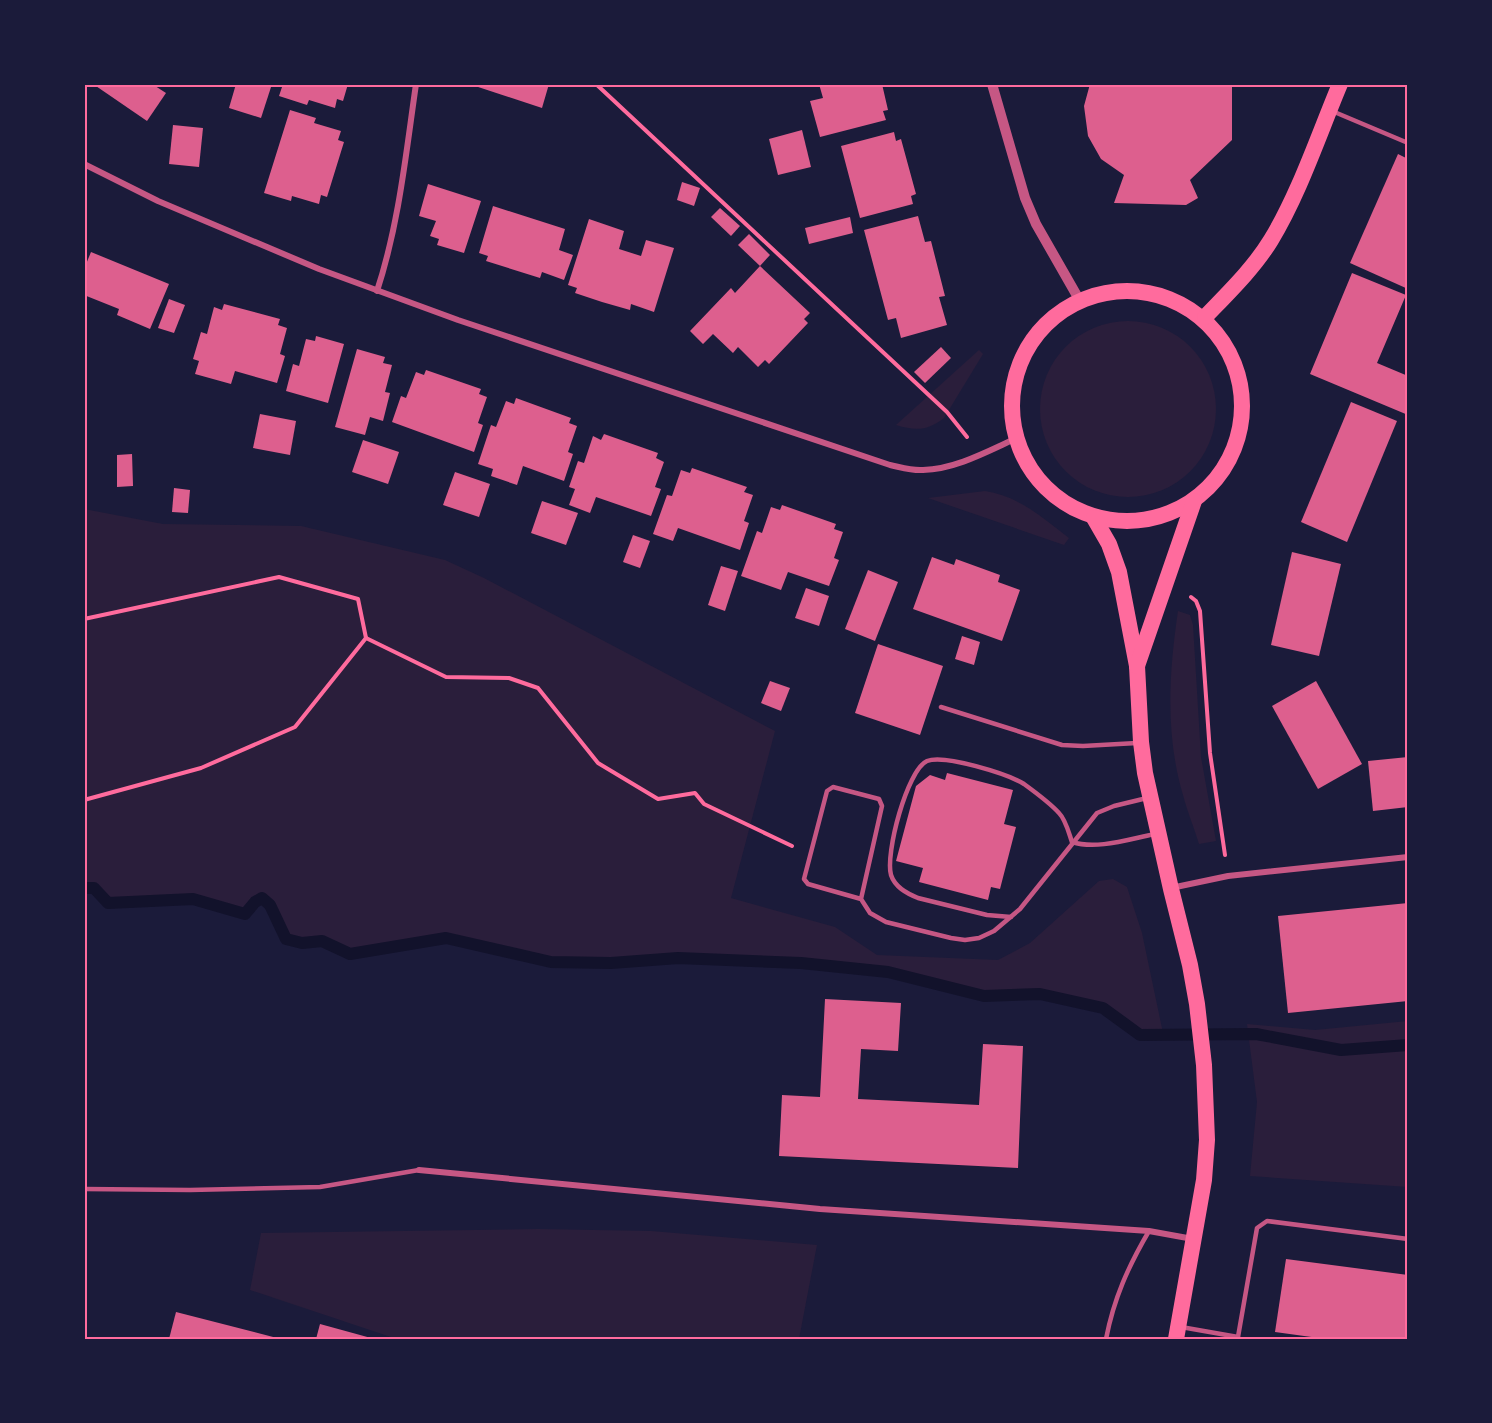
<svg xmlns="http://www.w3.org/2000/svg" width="1492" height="1423" viewBox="0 0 1492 1423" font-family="'Varela Round',sans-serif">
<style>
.green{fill:#2a1e3b}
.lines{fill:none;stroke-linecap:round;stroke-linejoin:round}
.stream{stroke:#12122b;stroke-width:12}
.building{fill:#dd5f8e}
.path{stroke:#ff6b9d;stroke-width:4}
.service{stroke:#c65784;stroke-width:4.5}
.minor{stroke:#c65784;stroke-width:6}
.tertiary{stroke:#c65784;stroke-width:10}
.trunk{stroke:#ff6b9d;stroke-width:16}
.neatline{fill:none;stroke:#ff6b9d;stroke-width:2}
</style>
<rect width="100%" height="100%" fill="#1b1b3a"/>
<g class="green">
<circle cx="1128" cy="409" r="88"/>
<path d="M979 350 983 354 944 418C927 431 916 431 896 425Z"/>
<path d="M985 491C1019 496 1043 518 1069 538L1064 545 928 498Z"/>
<path d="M84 509 163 524 301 526 445 560 484 578 775 731 731 898 835 927 877 955 998 960 1030 943 1099 881 1113 879 1127 887 1142 933 1163 1033 1138 1032 1108 1006 1041 992 985 994 890 971 802 961 679 955 613 961 551 960 447 936 349 953 325 940 301 943 289 939 273 906 262 899 254 902 243 915 193 899 111 903 97 888H84Z"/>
<path d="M1178 611 1190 615 1193 625 1201 757 1216 841 1199 844C1194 827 1187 811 1183 795 1165 735 1169 672 1178 611Z"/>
<path d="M1408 1021V1187L1250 1176 1257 1102 1247 1024 1315 1030Z"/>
<path d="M538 1229 651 1231 817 1245 799 1339H397L250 1290 261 1233Z"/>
</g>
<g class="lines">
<path class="stream" d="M84 888H94L108 903 193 899 245 914 255 902 262 898 270 905 286 939 302 943 322 941 350 954 446 938 551 962 611 963 678 958 801 963 888 972 984 996 1040 994 1103 1008 1140 1035 1256 1034 1341 1050 1408 1045"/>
</g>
<g class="building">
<path d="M93 84H152L166 93 147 121Z"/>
<path d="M236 84H272L261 118 229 108Z"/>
<path d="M283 84H348L343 101 337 99 335 108 309 100 307 105 279 96Z"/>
<path d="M469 84H549L542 108Z"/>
<path d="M819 84H882L888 110 883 111 886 120 820 137 810 101 823 98Z"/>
<path d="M1090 84H1232V140L1190 180 1198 198 1186 205 1114 203 1124 175 1101 159 1088 136 1084 106Z"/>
<path d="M290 110 316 118 314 123 341 131 338 140 344 142 327 197 321 195 319 204 292 196 291 201 264 193Z"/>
<path d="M173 125 203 128 199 167 169 164Z"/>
<path d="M802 130 811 167 778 175 769 139Z"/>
<path d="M894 132 896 141 901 139 916 194 911 196 913 204 860 218 841 146Z"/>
<path d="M1398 154 1408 159V289L1350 263Z"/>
<path d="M682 182 700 188 694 206 677 200Z"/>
<path d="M428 184 481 201 464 253 437 245 439 239 430 236 436 221 419 216Z"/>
<path d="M493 206 565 229 559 250 573 255 564 280 542 272 540 278 486 261 488 256 479 253Z"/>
<path d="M720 208 740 226 731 236 711 217Z"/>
<path d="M918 216 925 242 931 241 945 296 939 297 947 325 901 338 896 318 888 320 864 230Z"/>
<path d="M850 217 853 233 809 244 805 228Z"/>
<path d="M589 219 624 231 619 249 641 256 646 240 674 248 654 312 631 304 630 310 602 302 575 293 577 288 568 285Z"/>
<path d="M749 234 770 255 760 266 738 245Z"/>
<path d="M91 252 169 284 150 329 117 315 119 309 84 295V269Z"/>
<path d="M760 266 810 313 804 319 808 323 789 343 769 364 765 360 758 367 738 347 733 353 713 334 703 344 690 331 731 288 735 293Z"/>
<path d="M1352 273 1406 295 1377 363 1408 376V415L1310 374Z"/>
<path d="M169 299 185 305 174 333 158 328Z"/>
<path d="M224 304 280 319 278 325 287 328 280 354 285 356 277 383 235 371 231 384 195 374 199 361 193 359 201 332 207 334 214 307 222 310Z"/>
<path d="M316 336 344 344 328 403 286 391 293 364 299 366 306 339 315 341Z"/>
<path d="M941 347 951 358 925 383 914 372Z"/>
<path d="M357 349 385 357 383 363 392 365 385 392 390 393 383 421 370 417 365 435 335 427Z"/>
<path d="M426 370 481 389 479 394 487 397 478 423 483 425 474 452 392 422 401 396 406 398 416 372 424 375Z"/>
<path d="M516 398 571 418 569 423 577 426 568 452 573 454 564 481 523 466 517 485 491 476 493 469 478 464 491 425 496 427 506 401 514 404Z"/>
<path d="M1351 402 1397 421 1347 542 1301 522Z"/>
<path d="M260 414 296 421 290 455 253 448Z"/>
<path d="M604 434 658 453 656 458 664 462 655 487 661 489 651 516 596 497 590 513 569 505 575 489 569 487 578 461 584 463 593 436 601 440Z"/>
<path d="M363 440 399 452 388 484 352 472Z"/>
<path d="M132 454 133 486 117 487V455Z"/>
<path d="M692 468 747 487 744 492 753 495 744 521 749 523 740 550 678 528 673 541 653 534 667 495 672 496 681 470 690 473Z"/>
<path d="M455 472 490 484 479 517 443 505Z"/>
<path d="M174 488 190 490 188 513 172 512Z"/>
<path d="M542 501 578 513 566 545 531 533Z"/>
<path d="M782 505 836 524 834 529 843 532 834 558 839 560 829 586 788 572 781 590 741 576 757 531 762 533 771 507 780 510Z"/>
<path d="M633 535 650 541 640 568 623 562Z"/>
<path d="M1292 552 1341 564 1319 656 1271 645Z"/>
<path d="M932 557 954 565 956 559 1000 575 998 582 1020 590 1002 641 913 609Z"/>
<path d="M721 566 738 571 725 611 708 605Z"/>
<path d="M868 570 898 582 875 641 845 629Z"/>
<path d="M806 588 829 596 819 626 795 618Z"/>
<path d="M962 636 980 642 974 665 955 659Z"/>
<path d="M878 644 943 666 920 735 855 713Z"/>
<path d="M770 681 790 688 781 711 761 703Z"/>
<path d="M1316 681 1362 764 1318 789 1272 706Z"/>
<path d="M1408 757V807L1373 811 1368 761Z"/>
<path d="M947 773 1013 790 1004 824 1016 827 1000 889 991 887 988 900 919 882 923 868 896 861 916 786 930 775 945 780Z"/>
<path d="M1408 903V1001L1288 1013 1278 916Z"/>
<path d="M825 999 901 1003 898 1051 861 1049 858 1099 979 1105 983 1044 1023 1046 1018 1168 779 1156 782 1095 820 1097Z"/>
<path d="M1286 1259 1408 1275V1316L1405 1339H1326L1275 1332Z"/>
<path d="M176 1312 277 1338V1339H169Z"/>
<path d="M320 1324 371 1338V1339H316Z"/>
</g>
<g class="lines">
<g class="path">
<path d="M596 84 947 412 967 437"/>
<path d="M1191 597 1196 601 1200 611 1210 753 1225 855"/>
<path d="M84 619 279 577 358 599 366 638"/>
<path d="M366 638 446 677 509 678 538 688 598 763 658 799 695 793 704 804 792 846"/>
<path d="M84 800 201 768 295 727 366 638"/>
</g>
<g class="service">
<path d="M1332 111 1408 143"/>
<path d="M941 707 1062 745 1083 746 1137 743"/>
<path d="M1072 842C1097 850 1129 839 1155 834"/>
<path d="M861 899 882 806 879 799 833 787 827 791 804 879 808 884 861 899 870 913 886 922 951 938 965 940 979 938 994 931 1020 909 1097 813 1114 806 1147 798"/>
<path d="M1011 917 987 915 918 898C906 893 895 887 891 875 885 854 907 770 927 761 944 754 1008 774 1024 784 1035 792 1050 803 1059 813 1066 820 1069 834 1072 842"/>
<path d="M84 1189 190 1190 320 1187 419 1170"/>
<path d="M1181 1327 1238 1337 1237 1339"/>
<path d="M1238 1337 1257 1228 1267 1221 1408 1239"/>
<path d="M1106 1339C1114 1298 1128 1267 1149 1231"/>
</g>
<g class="minor">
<path d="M84 164 158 201 319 269 458 320 890 465C900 467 912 471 923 470 956 469 988 451 1017 438"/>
<path d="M377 291C399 224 406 153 416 84"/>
<path d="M1171 888 1228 876 1408 857"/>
<path d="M419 1170 820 1209 1149 1231 1193 1239"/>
</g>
<path class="tertiary" d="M992 84 1025 198 1036 224 1080 301"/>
<g class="trunk">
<circle cx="1127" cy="406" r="115"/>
<path d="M1205 317C1228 293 1254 268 1271 240 1299 194 1319 134 1340 84"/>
<path d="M1094 518 1109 544 1119 572 1137 666 1141 742 1145 773 1171 889 1190 965 1197 1004 1204 1065 1207 1140 1204 1180 1176 1339"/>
<path d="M1137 666 1194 501"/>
</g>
</g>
<rect width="1492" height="1423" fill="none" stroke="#1b1b3a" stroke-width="171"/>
<rect x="86" y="86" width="1320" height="1252" class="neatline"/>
</svg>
